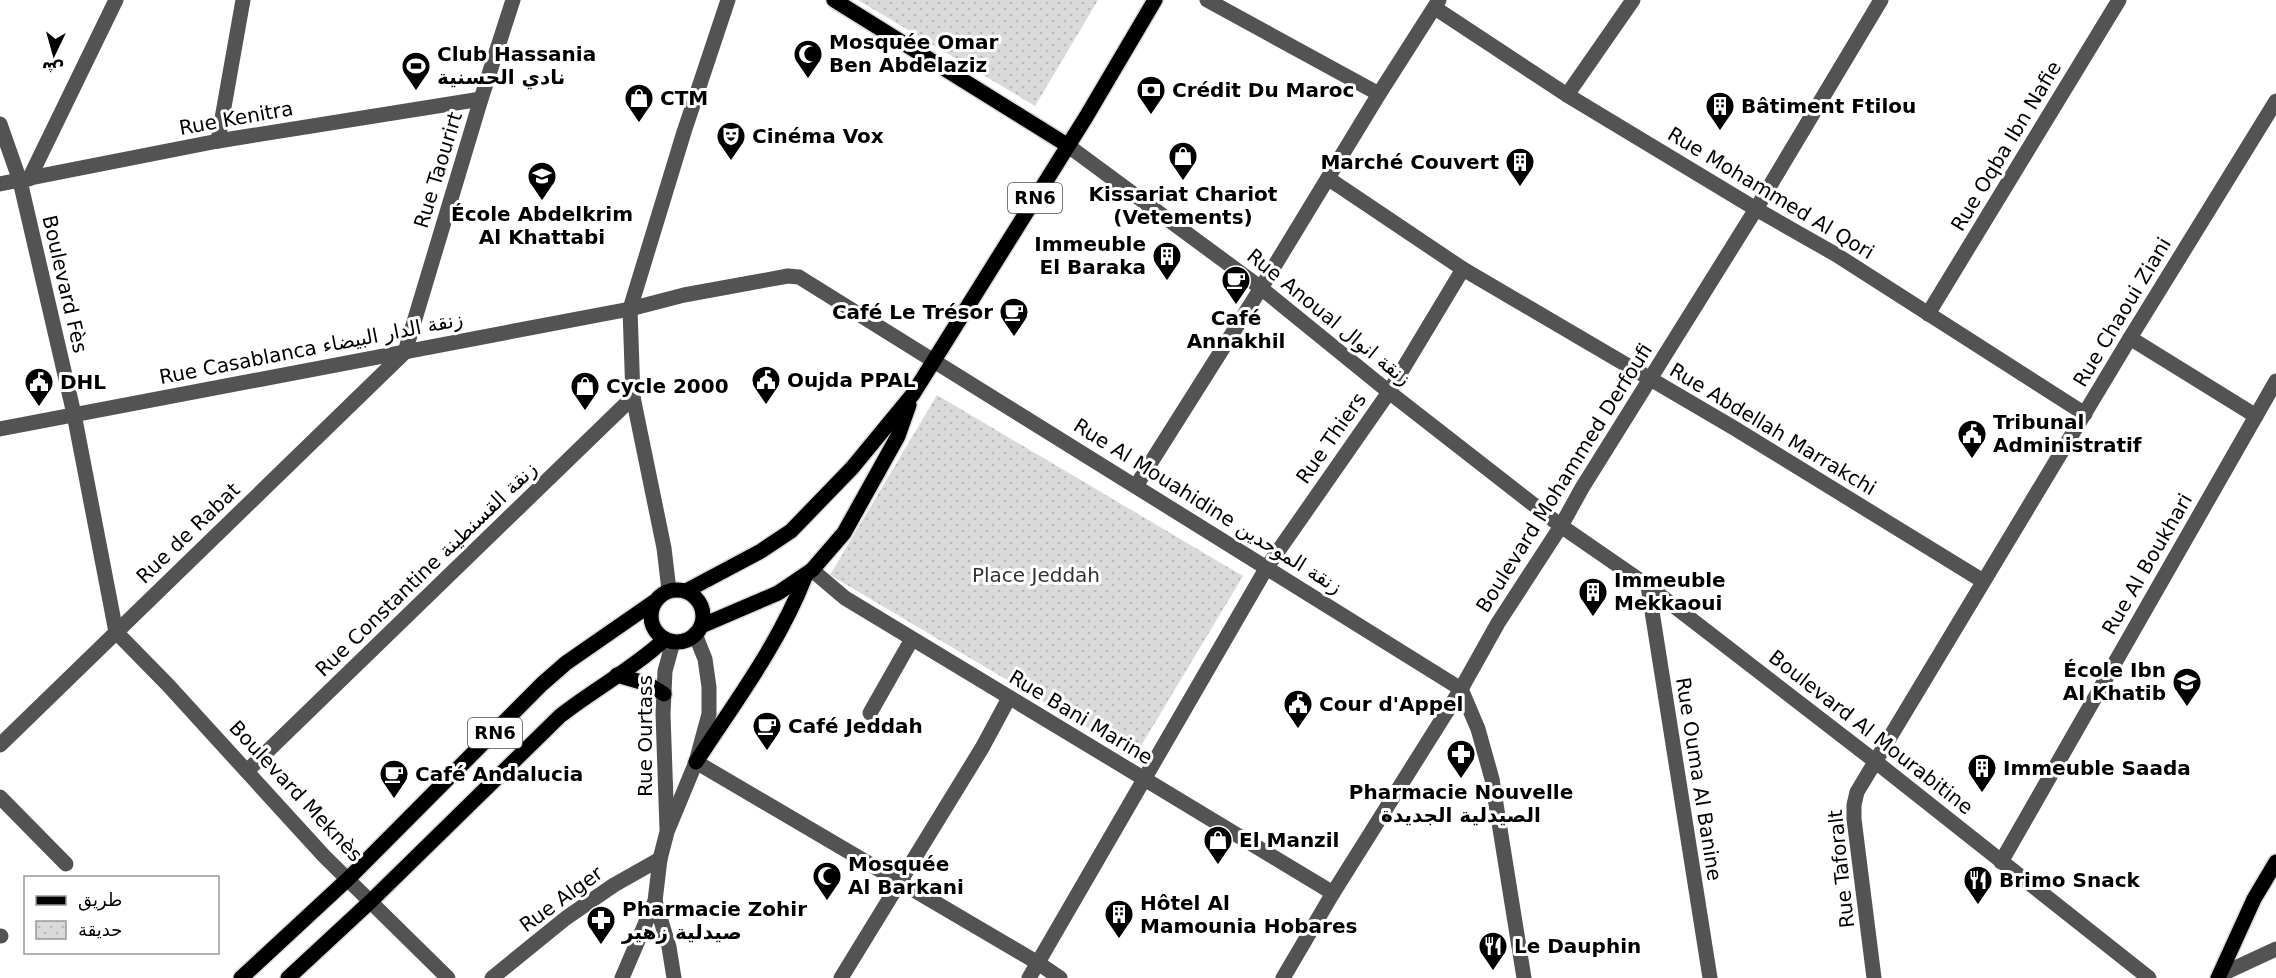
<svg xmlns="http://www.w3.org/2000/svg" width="2276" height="978" viewBox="0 0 2276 978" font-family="'DejaVu Sans','Noto Sans Arabic',sans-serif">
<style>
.park{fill:url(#park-dots)}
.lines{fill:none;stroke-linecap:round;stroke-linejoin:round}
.major-casing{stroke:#dbdbdb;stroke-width:18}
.minor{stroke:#535353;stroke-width:15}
.major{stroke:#000;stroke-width:15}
.labels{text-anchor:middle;stroke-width:6;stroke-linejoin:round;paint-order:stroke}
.shield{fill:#fff;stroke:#4c4c4c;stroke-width:1.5}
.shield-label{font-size:18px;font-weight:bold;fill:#000}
.poi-label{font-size:20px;font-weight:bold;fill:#000;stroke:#fff;text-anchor:start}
.street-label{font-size:20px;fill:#000;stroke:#fff}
.park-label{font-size:20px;fill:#313131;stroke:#fff}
</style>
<defs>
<pattern id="park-dots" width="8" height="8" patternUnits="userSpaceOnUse" patternTransform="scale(1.5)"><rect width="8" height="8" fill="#dadada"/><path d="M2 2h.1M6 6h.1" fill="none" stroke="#b9b9b9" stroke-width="1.8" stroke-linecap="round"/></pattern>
</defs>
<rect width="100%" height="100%" fill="#fff"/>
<g class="park">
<path d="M858 0H1098L1035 106Z"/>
<path d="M937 395 1243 576 1135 756 830 575Z"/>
</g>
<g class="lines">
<g class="major-casing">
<g id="major">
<path d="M834 0 1067 145"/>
<circle cx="677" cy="616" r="26"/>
<path d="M686 591 761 551 791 531 852 468 913 394 1086 117 1155 0"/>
<path d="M701 626 778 593 812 570 844 533 898 436 909 405"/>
<path d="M617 675 648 684 664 694"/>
<path d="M696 762C735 702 779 644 805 577"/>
<path d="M241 978 349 878 542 684 566 663 654 602"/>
<path d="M288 978 371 901 560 716C594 689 633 669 665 639"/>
<path d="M2218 978 2254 899 2276 862"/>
</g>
</g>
<g class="minor">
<path d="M1207 0 1379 94"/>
<path d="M1435 8 1567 95 1756 209 1835 254 2085 414"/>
<path d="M1567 95 1633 0"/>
<path d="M0 124 20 181 74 414 116 632 168 685 324 856 448 978"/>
<path d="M218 141 243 0"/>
<path d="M1067 145 1261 288 1389 392 1561 526 1648 586 1876 762 2149 978"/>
<path d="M29 179 116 0"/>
<path d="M1329 179 1463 269 1734 428 1983 581"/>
<path d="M0 184 218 141 481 99"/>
<path d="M1928 314 2119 0"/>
<path d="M2130 338 2256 416"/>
<path d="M0 429 630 309 684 295 788 276 799 277 1461 689"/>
<path d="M1136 486 1261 288 1379 94 1439 0"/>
<path d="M812 570 845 598 1333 893"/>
<path d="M1648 586 1710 978"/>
<path d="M669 590 664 548 633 397 630 309 684 132 728 0"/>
<path d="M1461 689 1478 729 1492 779 1524 978"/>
<path d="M870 713 912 639"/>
<path d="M0 745 405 352 481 99 513 0"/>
<path d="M696 762 1038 963 1060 978"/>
<path d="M247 771 633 397"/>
<path d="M0 797 66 864"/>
<path d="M667 829 663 714 665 671 673 642"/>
<path d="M2001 862 2276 381"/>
<path d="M655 901 669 947 674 978"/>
<path d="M0 936H1"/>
<path d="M2220 975 2276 949"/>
<path d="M492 978 566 918 614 885 660 859"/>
<path d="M622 978 655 901 660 859 667 832 696 762 709 714V687L705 659 695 634"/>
<path d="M841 978 982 748 1009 698"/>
<path d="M1029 978 1267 567 1389 392 1463 269"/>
<path d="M1283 978 1333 893 1461 689 1498 623 1561 526 1582 488 1756 209 1881 0"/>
<path d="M1874 978 1854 819V805L1857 792 2130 338 2276 101"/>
</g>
<use href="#major" class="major"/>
</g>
<defs>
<g id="mosque-pin" transform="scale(1.5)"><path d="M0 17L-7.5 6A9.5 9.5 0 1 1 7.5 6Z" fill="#000" stroke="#fff"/><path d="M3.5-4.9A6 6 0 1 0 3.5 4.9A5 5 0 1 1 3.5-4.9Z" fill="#fff"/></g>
<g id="stadium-pin" transform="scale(1.5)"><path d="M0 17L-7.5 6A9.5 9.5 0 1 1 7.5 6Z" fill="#000" stroke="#fff"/><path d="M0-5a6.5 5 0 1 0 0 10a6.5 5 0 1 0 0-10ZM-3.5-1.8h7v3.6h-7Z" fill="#fff"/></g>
<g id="bank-pin" transform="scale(1.5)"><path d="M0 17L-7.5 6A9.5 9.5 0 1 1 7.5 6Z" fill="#000" stroke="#fff"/><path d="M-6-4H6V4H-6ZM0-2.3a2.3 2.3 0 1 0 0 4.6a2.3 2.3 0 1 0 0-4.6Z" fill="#fff"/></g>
<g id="shop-pin" transform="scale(1.5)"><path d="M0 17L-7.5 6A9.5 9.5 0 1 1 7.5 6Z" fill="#000" stroke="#fff"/><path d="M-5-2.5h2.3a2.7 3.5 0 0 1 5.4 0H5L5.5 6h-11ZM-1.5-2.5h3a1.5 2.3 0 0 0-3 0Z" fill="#fff"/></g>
<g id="building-pin" transform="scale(1.5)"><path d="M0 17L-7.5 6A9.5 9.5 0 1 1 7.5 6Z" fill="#000" stroke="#fff"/><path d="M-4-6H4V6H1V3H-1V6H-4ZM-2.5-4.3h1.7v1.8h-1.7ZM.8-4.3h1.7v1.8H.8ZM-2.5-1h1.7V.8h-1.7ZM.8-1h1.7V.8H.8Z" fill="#fff"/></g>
<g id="theatre-pin" transform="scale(1.5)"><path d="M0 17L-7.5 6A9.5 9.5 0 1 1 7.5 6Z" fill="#000" stroke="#fff"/><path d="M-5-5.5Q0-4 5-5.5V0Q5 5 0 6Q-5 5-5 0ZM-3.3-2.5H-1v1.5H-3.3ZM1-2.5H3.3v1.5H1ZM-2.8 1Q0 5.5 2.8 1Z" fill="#fff"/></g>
<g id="school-pin" transform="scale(1.5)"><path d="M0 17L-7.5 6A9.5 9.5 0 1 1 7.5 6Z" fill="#000" stroke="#fff"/><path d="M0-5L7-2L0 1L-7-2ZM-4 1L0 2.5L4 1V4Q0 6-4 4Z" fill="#fff"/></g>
<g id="cafe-pin" transform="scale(1.5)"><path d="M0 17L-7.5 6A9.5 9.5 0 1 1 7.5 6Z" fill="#000" stroke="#fff"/><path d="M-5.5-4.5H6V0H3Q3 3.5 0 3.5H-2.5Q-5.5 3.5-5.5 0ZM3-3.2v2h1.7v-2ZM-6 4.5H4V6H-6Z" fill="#fff"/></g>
<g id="civic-pin" transform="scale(1.5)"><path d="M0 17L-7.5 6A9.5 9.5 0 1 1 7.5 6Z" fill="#000" stroke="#fff"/><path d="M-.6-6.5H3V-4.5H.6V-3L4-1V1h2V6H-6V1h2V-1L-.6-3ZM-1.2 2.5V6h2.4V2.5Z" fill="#fff"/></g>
<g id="pharmacy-pin" transform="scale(1.5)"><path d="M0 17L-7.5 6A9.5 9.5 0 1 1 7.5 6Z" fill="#000" stroke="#fff"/><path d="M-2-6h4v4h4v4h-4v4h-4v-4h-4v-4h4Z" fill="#fff"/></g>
<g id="restaurant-pin" transform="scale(1.5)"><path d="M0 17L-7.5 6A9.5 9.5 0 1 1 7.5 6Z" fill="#000" stroke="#fff"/><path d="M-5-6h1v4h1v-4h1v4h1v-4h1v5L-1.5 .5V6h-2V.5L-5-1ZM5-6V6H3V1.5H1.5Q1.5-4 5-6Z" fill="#fff"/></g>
</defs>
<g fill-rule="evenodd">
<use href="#mosque-pin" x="808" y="54"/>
<use href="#stadium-pin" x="416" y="66"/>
<use href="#bank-pin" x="1151" y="90"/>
<use href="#shop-pin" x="639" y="98"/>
<use href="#building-pin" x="1720" y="106"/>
<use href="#theatre-pin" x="731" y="136"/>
<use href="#shop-pin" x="1183" y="156"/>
<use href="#building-pin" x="1520" y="162"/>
<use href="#school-pin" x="542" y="176"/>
<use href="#building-pin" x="1167" y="256"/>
<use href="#cafe-pin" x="1236" y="280"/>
<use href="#cafe-pin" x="1014" y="312"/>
<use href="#civic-pin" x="766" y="380"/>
<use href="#civic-pin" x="39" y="382"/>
<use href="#shop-pin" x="585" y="386"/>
<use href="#civic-pin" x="1972" y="434"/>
<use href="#building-pin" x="1593" y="592"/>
<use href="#school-pin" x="2187" y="682"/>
<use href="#civic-pin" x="1298" y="704"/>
<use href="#cafe-pin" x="767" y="726"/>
<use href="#pharmacy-pin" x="1461" y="754"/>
<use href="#building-pin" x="1982" y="768"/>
<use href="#cafe-pin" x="394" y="774"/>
<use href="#shop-pin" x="1218" y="840"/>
<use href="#mosque-pin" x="827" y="876"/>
<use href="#restaurant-pin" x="1978" y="880"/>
<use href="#building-pin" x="1119" y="914"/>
<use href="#pharmacy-pin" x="601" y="920"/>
<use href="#restaurant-pin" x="1493" y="946"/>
</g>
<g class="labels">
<g class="shield">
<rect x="1008" y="183" width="54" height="30" rx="4.5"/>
<rect x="468" y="718" width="54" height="30" rx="4.5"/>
</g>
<g class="shield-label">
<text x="1035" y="204">RN6</text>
<text x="495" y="739">RN6</text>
</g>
<g class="poi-label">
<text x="829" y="49">Mosquée Omar<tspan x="829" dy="23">Ben Abdelaziz</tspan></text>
<text x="437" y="61">Club Hassania<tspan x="437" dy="23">نادي الحسنية</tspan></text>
<text x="1172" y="97">Crédit Du Maroc</text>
<text x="660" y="105">CTM</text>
<text x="1741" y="113">Bâtiment Ftilou</text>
<text x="752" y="143">Cinéma Vox</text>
<text x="1499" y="169" text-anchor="end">Marché Couvert</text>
<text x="1183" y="201" text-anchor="middle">Kissariat Chariot<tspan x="1183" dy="23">(Vetements)</tspan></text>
<text x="542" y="221" text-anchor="middle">École Abdelkrim<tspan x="542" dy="23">Al Khattabi</tspan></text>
<text x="1146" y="251" text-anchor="end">Immeuble<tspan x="1146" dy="23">El Baraka</tspan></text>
<text x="993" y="319" text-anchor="end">Café Le Trésor</text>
<text x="1236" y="325" text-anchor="middle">Café<tspan x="1236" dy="23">Annakhil</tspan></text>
<text x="787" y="387">Oujda PPAL</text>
<text x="60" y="389">DHL</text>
<text x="606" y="393">Cycle 2000</text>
<text x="1993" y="429">Tribunal<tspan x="1993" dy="23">Administratif</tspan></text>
<text x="1614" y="587">Immeuble<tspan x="1614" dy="23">Mekkaoui</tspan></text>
<text x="2166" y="677" text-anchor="end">École Ibn<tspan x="2166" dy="23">Al Khatib</tspan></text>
<text x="1319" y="711">Cour d'Appel</text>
<text x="788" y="733">Café Jeddah</text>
<text x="2003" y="775">Immeuble Saada</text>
<text x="415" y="781">Café Andalucia</text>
<text x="1461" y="799" text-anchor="middle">Pharmacie Nouvelle<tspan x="1461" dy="23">الصيدلية الجديدة</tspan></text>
<text x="1239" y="847">El Manzil</text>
<text x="848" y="871">Mosquée<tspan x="848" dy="23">Al Barkani</tspan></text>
<text x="1999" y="887">Brimo Snack</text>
<text x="1140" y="910">Hôtel Al<tspan x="1140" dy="23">Mamounia Hobares</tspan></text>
<text x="622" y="916">Pharmacie Zohir<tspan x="622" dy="23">صيدلية زهير</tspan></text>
<text x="1514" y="953">Le Dauphin</text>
</g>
<g class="street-label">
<text transform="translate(236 118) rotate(-10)" y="7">Rue Kenitra</text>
<text transform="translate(2006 146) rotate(-59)" y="7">Rue Oqba Ibn Nafie</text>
<text transform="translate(438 170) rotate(-73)" y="7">Rue Taourirt</text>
<text transform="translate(1771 193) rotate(31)" y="7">Rue Mohammed Al Qori</text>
<text transform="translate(65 284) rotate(77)" y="7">Boulevard Fès</text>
<text transform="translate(2122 312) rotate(-59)" y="7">Rue Chaoui Ziani</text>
<text transform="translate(1329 317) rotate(39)" y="7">Rue Anoual زنقة انوال</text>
<text transform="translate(311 348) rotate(-11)" y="7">Rue Casablanca زنقة الدار البيضاء</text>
<text transform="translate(1773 429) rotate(31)" y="7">Rue Abdellah Marrakchi</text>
<text transform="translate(1331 438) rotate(-55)" y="7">Rue Thiers</text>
<text transform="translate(1564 478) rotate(-58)" y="7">Boulevard Mohammed Derfoufi</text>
<text transform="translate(1208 506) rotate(32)" y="7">Rue Al Mouahidine زنقة الموحدين</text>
<text transform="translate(188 533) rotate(-44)" y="7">Rue de Rabat</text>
<text transform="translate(2147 564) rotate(-60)" y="7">Rue Al Boukhari</text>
<text transform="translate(426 569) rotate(-44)" y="7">Rue Constantine زنقة القسنطينة</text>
<text transform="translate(1081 717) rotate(31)" y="7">Rue Bani Marine</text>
<text transform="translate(1871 732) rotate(38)" y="7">Boulevard Al Mourabitine</text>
<text transform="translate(645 736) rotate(-90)" y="7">Rue Ourtass</text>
<text transform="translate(1699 779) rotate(81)" y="7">Rue Ouma Al Banine</text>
<text transform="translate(296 791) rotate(47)" y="7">Boulevard Meknès</text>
<text transform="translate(1841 869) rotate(-96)" y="7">Rue Taforalt</text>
<text transform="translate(561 899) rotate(-36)" y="7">Rue Alger</text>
</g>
<g class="park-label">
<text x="1036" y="582">Place Jeddah</text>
</g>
</g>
<rect x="24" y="876" width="195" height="78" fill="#ffffff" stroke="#999999" stroke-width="1.5"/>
<rect x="36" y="896" width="30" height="9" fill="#000000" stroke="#999999" stroke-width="1.5"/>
<text x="78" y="906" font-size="18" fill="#000000">طريق</text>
<rect x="36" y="921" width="30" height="18" fill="url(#park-dots)" stroke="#999999" stroke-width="1.5"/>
<text x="78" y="936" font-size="18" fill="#000000">حديقة</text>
<g transform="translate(54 54) rotate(185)" stroke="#ffffff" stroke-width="4.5" paint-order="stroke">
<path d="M0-4.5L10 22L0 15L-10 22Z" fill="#000000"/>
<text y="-9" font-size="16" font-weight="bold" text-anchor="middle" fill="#000000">ش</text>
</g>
</svg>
